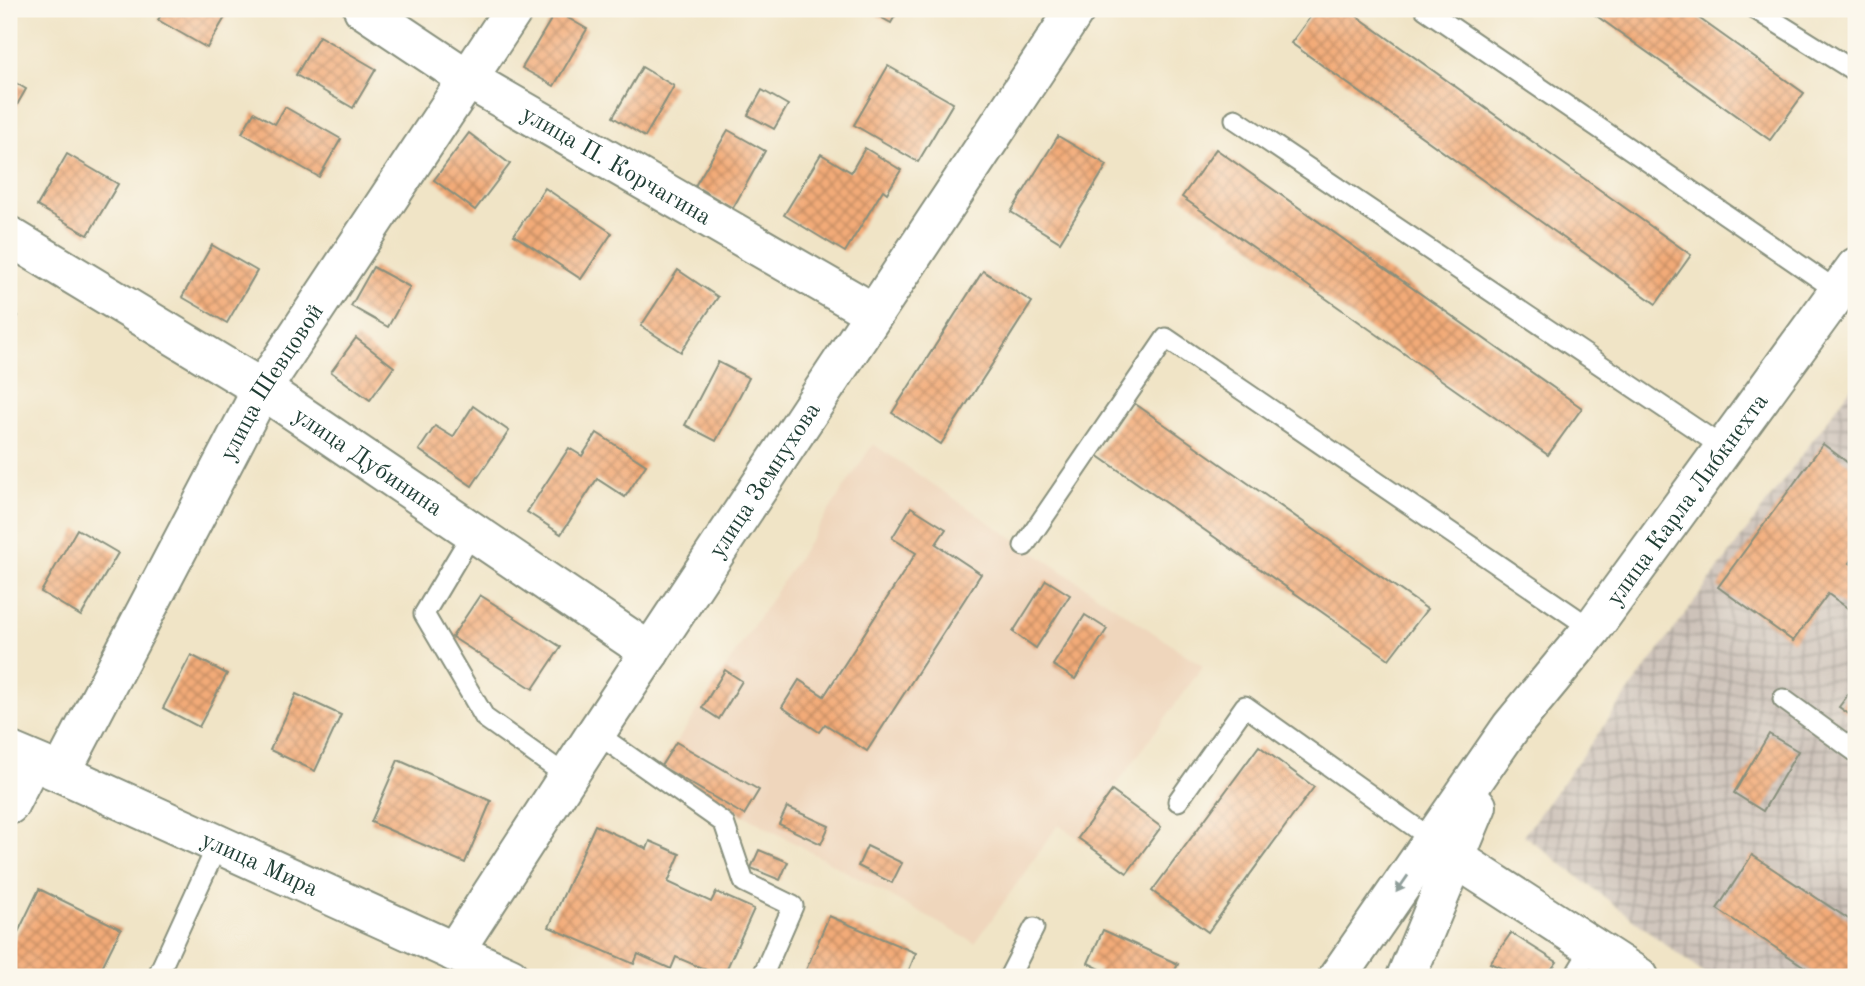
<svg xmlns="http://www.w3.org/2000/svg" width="1865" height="986" viewBox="0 0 1865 986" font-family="'Old Standard TT',serif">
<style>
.built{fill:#efd6bc}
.industrial{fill:url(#industrial-grid)}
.building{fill:url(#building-cross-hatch)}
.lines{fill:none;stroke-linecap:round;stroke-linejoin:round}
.service-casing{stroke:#88907d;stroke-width:23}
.minor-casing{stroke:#88907d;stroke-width:42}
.secondary-casing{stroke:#88907d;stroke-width:42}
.primary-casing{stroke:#88907d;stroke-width:42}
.service{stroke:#fff;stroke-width:19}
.minor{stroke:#fff;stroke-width:38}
.secondary{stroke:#fff;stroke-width:38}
.primary{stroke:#fff;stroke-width:38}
.oneway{fill:#8f9e9a}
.labels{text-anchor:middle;stroke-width:5;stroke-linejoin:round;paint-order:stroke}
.street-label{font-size:24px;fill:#1f3d34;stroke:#fbf7ec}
</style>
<defs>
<pattern id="industrial-grid" width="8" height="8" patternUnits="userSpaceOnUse" patternTransform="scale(1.75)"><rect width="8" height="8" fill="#cdc2b9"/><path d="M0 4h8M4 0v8" fill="none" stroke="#a69f97"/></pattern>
<pattern id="building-cross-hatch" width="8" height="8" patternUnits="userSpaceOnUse" patternTransform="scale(1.75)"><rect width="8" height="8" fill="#f3ab78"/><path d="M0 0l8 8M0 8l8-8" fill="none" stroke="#c48c63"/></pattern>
</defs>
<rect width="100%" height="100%" fill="#fbf7ec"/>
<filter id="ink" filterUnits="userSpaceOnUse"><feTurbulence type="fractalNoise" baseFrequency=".0143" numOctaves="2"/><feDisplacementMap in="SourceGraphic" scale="14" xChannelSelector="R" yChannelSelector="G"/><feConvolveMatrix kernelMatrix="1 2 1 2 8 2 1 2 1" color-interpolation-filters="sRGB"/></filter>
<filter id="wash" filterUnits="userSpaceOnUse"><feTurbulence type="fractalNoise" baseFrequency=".00686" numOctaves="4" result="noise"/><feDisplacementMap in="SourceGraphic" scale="28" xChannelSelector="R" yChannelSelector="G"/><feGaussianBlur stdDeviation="1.57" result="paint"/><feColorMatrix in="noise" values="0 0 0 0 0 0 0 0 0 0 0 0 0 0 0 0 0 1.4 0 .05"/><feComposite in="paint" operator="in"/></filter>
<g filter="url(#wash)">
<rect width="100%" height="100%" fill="#f0e4c6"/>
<path class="built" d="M873 444 1203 666 1078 838 1058 825 975 943 744 815 661 766Z"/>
<path class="industrial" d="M1856 381V977H1708L1524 835Z"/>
<g id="blocks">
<g class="building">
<path d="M165 9H230L207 48 158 20Z"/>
<path d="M866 9H899L891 23Z"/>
<path d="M1316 9H1347L1691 255 1656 304 1291 43Z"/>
<path d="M1587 9H1686L1804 93 1770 140Z"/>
<path d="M556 11 587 29 554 86 522 68Z"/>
<path d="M319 36 376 69 353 108 296 75Z"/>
<path d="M888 66 953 103 918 162 854 125Z"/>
<path d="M642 67 674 86 645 137 613 117Z"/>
<path d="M9 79 26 89 9 119Z"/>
<path d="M762 90 788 105 774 129 748 115Z"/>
<path d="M285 107 341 139 319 177 242 133 254 112 275 124Z"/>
<path d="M728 130 765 151 733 208 695 186Z"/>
<path d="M469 133 510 164 475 210 434 180Z"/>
<path d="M1058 136 1107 165 1060 242 1011 212Z"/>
<path d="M865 148 901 170 887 193 883 190 845 252 784 215 821 154 851 172Z"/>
<path d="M1216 149 1582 408 1548 455 1182 197Z"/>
<path d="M67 154 118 184 88 235 37 206Z"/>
<path d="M545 188 612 233 581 279 514 235Z"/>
<path d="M212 245 257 271 227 323 182 297Z"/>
<path d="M373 267 410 287 388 327 351 306Z"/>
<path d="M678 270 718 297 681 352 641 326Z"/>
<path d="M983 271 1032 302 941 444 892 413Z"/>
<path d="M9 311 18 316 9 331Z"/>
<path d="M356 338 394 367 370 400 331 372Z"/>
<path d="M718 362 749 378 716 441 685 425Z"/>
<path d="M1134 403 1427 609 1389 659 1097 455Z"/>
<path d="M473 406 509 431 472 486 419 450 435 426 453 437Z"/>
<path d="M597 433 646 465 625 497 597 479 561 534 527 512 569 448 582 456Z"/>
<path d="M1823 444 1856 469V555L1850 563 1856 567V614L1828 594 1793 641 1718 587Z"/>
<path d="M911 507 946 529 936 544 981 574 867 751 825 724 819 732 782 707 799 680 824 696 916 553 892 538Z"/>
<path d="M77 529 118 553 81 616 41 592Z"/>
<path d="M1046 580 1070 595 1036 648 1013 632Z"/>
<path d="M480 595 561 647 533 689 452 637Z"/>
<path d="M1085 615 1107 629 1075 679 1053 665Z"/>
<path d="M191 655 227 674 199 727 163 708Z"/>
<path d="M725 670 742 681 719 719 702 708Z"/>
<path d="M1856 684V719L1839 707Z"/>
<path d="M296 694 341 715 315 771 270 750Z"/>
<path d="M1769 734 1798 751 1763 811 1734 793Z"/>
<path d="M676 742 759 790 744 815 661 766Z"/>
<path d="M1259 746 1314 787 1208 932 1152 891Z"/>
<path d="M398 760 491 801 465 863 371 822Z"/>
<path d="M1112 791 1161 827 1127 873 1078 838Z"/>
<path d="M787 807 829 826 821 844 779 824Z"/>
<path d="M595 825 647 849 650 841 680 854 668 882 711 902 716 892 754 909 723 977 676 957 671 969 638 954 634 964 549 927Z"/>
<path d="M867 846 902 863 892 883 858 866Z"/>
<path d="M759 850 788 862 780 880 751 868Z"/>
<path d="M1752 855 1856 924V977H1820L1717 909Z"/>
<path d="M39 889 121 929 97 977H9V951Z"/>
<path d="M829 916 916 953 906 977H803Z"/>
<path d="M1103 930 1178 964 1172 977H1096L1100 969 1088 963Z"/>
<path d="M1511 933 1557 962 1545 977H1523L1490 963Z"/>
</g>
</g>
</g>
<g filter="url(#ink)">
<use href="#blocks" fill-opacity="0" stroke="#88907d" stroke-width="2"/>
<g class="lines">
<g class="service-casing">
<g id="service">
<path d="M1425 9 1839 292"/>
<path d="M1755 9 1856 72"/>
<path d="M1235 119 1724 448"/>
<path d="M473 532 424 614 485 718 568 777"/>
<path d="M1024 546 1166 338 1592 629"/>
<path d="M1783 699 1856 752"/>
<path d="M596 733 724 823 744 882 793 906 762 977"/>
<path d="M1178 801 1245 706 1433 840"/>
<path d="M157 977 218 844"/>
<path d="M1009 977 1034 928"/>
<path d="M1574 977 1592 947"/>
</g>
</g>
<g class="minor-casing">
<g id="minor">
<path id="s1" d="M363 9 468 79 874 313"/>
<path id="s2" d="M9 236 262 389 650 652"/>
<path id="s3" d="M61 773 262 389 514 9"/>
<path d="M9 805 31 762"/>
<path d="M1454 857 1639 977"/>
<path id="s4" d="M454 952 596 733 1076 9"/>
</g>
</g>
<g class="secondary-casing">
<g id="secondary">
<path id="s5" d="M1338 977 1511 727 1592 629 1856 267"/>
<path d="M1406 977 1477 806"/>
</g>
</g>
<g class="primary-casing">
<g id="primary">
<path id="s6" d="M9 751 61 773 510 977"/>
</g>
</g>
<use href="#service" class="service"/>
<use href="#minor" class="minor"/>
<use href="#secondary" class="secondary"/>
<use href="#primary" class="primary"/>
</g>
<defs><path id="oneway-solid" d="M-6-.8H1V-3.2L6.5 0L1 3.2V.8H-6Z" transform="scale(1.75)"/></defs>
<use class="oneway" href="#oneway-solid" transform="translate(1402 884) rotate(125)"/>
</g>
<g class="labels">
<g class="street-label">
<text dy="8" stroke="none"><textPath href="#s1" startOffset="298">улица П. Корчагина</textPath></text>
<text dy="8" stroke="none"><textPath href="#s3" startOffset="444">улица Шевцовой</textPath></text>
<text dy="8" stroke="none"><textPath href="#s2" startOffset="424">улица Дубинина</textPath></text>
<text dy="8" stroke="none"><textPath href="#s4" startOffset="565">улица Земнухова</textPath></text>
<text dy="8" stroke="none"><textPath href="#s5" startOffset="592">улица Карла Либкнехта</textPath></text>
<text dy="8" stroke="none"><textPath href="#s6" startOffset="275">улица Мира</textPath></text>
</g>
</g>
<rect width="1865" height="986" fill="none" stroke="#fbf7ec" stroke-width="35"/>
</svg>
